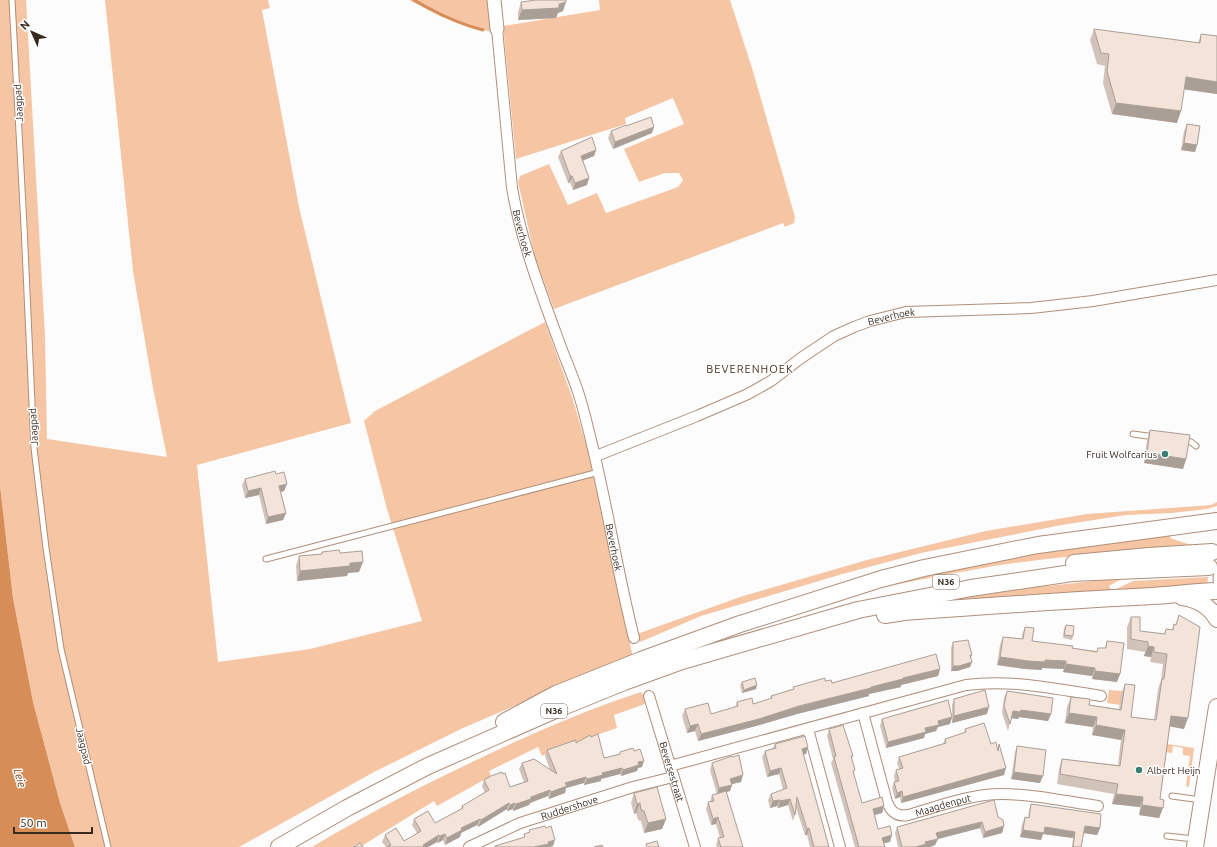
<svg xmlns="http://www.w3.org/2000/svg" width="1217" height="847" viewBox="0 0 1217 847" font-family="Ubuntu,sans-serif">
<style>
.green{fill:#f6c5a4}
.water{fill:#d78d57}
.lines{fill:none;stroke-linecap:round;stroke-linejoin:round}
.stream{stroke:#d78d57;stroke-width:3}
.service-casing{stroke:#af8f79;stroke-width:7}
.minor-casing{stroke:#af8f79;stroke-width:12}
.tertiary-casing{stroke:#af8f79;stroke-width:15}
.primary-casing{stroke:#af8f79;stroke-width:18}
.service{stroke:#fff;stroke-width:5}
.minor{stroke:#fff;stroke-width:10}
.tertiary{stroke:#fff;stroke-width:13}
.primary{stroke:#fff;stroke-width:16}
.wall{fill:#d1c3ba}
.shaded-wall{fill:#aa9f97}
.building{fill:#f3e3d8;stroke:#aa9f97}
.poi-dot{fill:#397e74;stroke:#fff;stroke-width:1.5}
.labels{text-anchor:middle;stroke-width:3;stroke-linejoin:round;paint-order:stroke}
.shield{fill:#fff;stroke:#736a64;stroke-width:1}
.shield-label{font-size:9px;font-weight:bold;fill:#372a21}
.street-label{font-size:10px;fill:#372a21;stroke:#fff}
.poi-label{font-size:10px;fill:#372a21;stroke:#fff;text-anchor:end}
.neighbourhood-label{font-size:11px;letter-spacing:1px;fill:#482e1b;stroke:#fff}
.water-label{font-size:11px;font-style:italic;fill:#6c3b13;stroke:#fff}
</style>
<rect width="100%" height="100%" fill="#fcfcfc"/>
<g class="green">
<path d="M0 0H26L45 336 47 439 167 457 153 388 133 271 105 0H268L270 8 262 10 299 207 351 423 197 465 218 662 310 649 422 621 387 509 364 421 375 411 545 322 572 397 591 461 633 658 553 689 463 728 374 772 239 847H75L60 803 33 702 13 598 0 486Z"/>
<path d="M409 0H488L491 32 442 17Z"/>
<path d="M599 0H730L752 68 795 217 794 223 785 227 783 223 554 309 535 257 518 182 520 176 549 164 568 205 597 193 606 213 678 187 683 180 679 173H665L639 182 624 149 684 124 673 98 625 118 626 124 516 159 503 26 600 10Z"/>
<path d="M1217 502V506L1207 509 1172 513 1126 515 1062 525 991 539 921 553 839 575 701 616 640 642 638 640 637 634 743 596 867 560 986 531 1087 514 1211 505Z"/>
<path d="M1172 532 1170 538 1194 546C1127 551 1061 556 994 566 942 575 891 585 839 597L946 567Z"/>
<path d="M1208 577 1207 587 934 603 1028 588 1123 578 1109 586 1112 591 1133 581Z"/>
<path d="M1109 690 1122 691 1120 705 1107 703Z"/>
<path d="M641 692 643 695 645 704 614 715 617 728 559 748 542 756 538 747 489 771 491 776 437 806 434 801 360 847H358L356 844 352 847H312C374 810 439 777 506 746 550 726 595 707 641 692Z"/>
<path d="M1167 744 1194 748 1189 787 1186 786 1190 756 1183 755V748L1173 746 1172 753 1165 752Z"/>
</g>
<path class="water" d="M0 486 13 598 33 702 60 803 75 847H0Z"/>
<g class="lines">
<path class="stream" d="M414 0C436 13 459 24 483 30"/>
<g class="service-casing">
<g id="service">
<path d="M12 0 24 226 34 448 46 548 61 649 108 847"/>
<path d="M1133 434 1155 437"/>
<path d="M1183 440 1191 442 1196 446"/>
<path d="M266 559 599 472"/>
<path d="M1217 589 1216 578 1217 570"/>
<path d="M1172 796 1201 800"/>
<path d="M1167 836 1194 839"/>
</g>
</g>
<g class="minor-casing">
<g id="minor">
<path id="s1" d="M497 29 512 188C521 240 540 290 558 339 565 359 574 378 580 398 603 477 614 558 634 638"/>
<path id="s2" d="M596 456 697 416 748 394 771 381 801 358 834 336 854 327 870 321 906 312 1031 308 1058 305 1093 301 1217 280"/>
<path id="s3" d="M649 696 695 847"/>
<path id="s4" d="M863 713 887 802C891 812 897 817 908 815 933 808 959 798 985 795 1021 791 1062 801 1098 806"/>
<path d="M808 729 840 847"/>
<path d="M670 766 966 685C1011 679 1056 689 1101 696"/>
<path id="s5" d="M469 847 520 823 633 787 673 777"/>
</g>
</g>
<g class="tertiary-casing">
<path id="tertiary" d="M494 0 497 29"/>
</g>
<g class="primary-casing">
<g id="primary">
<path d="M1074 563 1149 556 1212 552"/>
<path d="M1182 597C1197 599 1209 605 1217 619"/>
<path d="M885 615 904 612C987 606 1070 600 1153 596 1175 595 1196 591 1217 591"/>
<path d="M504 722 556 694 641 660 740 624 881 579 924 568 1038 545 1217 521"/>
<path d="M279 847 347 808 428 766 560 708 624 682 682 661 858 610 971 588 1072 573 1209 567"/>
<path d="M1195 847 1217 707"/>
</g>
</g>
<use href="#service" class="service"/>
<use href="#minor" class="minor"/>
<use href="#tertiary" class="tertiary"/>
<use href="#primary" class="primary"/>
</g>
<g class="wall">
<path d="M521 2 563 11 558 13 556 18 518 20V12Z"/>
<path d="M1094 29 1198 43 1201 34 1217 36V94L1184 89 1177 123 1112 114 1103 83 1105 66 1097 64 1090 40Z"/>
<path d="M1187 124 1197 145 1195 152 1181 150 1184 131Z"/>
<path d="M626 126 652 133 613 149 608 138 611 131Z"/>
<path d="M596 150 594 156 583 161 589 178 587 185 573 190 570 182 568 183 558 157 561 151Z"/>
<path d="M1150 430 1186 459 1183 469 1144 463 1147 440Z"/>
<path d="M276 474 287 484 284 491 281 492 286 513 283 520 266 524 259 495 245 498 242 485 245 479Z"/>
<path d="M322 552 340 553 359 572 348 573 347 576 297 581 296 566 299 556 321 554Z"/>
<path d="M1179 615 1184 729 1170 726 1160 799 1163 808 1159 818 1139 815 1140 807 1112 804 1114 794 1057 784 1059 769 1062 759 1118 765 1121 740 1092 735 1093 727 1065 723 1067 707 1071 697 1089 705 1119 709 1121 694 1125 684 1131 717 1154 720 1158 689 1161 680 1163 664 1150 662 1151 657 1144 656 1145 652 1127 649V627L1131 617 1140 631 1164 634 1166 629 1172 630 1174 624 1176 625Z"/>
<path d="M1066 625 1073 636 1072 640 1063 638 1064 628Z"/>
<path d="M1025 627 1032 641 1072 648 1097 651 1098 648H1105L1107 641 1120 674 1117 682 1092 679V676L1063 672 1064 669 1042 668V670L1025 669 997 665 1000 645 1003 637 1022 639V635Z"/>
<path d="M953 642 972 655 971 658 970 667 957 671H951V648Z"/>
<path d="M940 669 938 676 901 685V687L869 694V696L797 714 756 726 698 741 695 731 687 733 682 716 685 709 711 714 735 707 737 702 753 704 770 699 771 696 793 689V687L825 681 832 683Z"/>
<path d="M742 682 756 689 742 693 740 685Z"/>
<path d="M1007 691 1051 714 1048 721 1019 717 1018 719 1011 718 1008 731 1002 713 1004 698Z"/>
<path d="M954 699 987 714 952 723V718L950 724 938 727 936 731 925 734 924 738 886 748 880 726 882 719 952 715V705Z"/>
<path d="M829 729 853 756 852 759 855 770 853 774 862 803 884 806 882 813 875 815 878 829 890 842 884 843 885 847H855L831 763 833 759 827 736Z"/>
<path d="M965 729 991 744 998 749 999 744 1004 775 901 803 900 797 895 799 892 788 894 782H895L894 776 896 770 899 769 897 763 899 757 943 744 945 739 964 733Z"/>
<path d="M576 743 604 758 619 754 620 752 634 751 642 767 638 768 637 771 621 776 620 774 601 779V781L584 785V783L566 788 565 793 549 799 548 796 530 803 529 805 513 811V809L507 811V809L478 827 477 825 461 833 460 837 445 845 443 840 438 843 437 842 428 847H386L382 842 385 835 404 841 417 833 412 825 414 819 435 823 461 809 462 806 485 793 482 786 484 780 510 787 524 782 519 769 522 763 550 770 545 756 547 750Z"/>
<path d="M775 744 808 747 806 754H803L829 847H810L807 835H805L796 808 795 815 793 821 788 805 778 808 777 806 770 808 768 800 771 794 783 790 779 774 767 777 762 757 765 751 773 748Z"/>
<path d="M1017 746 1040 783 1011 779 1015 752Z"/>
<path d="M712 763 741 782 732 784 730 791 726 792 743 847H717L716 845 718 838H720L716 824 711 825 706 809 708 802H710L712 795 717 794 710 770Z"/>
<path d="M634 793 666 819 662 829 644 833 641 821 638 820 636 813 634 814 631 803Z"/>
<path d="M1031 804 1100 828 1097 835 1084 833 1081 847H1072L1073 838 1043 834 1041 840 1020 837 1022 824 1025 817 1028 818 1029 811Z"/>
<path d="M998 817 1004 826 1002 833 983 838 980 828 938 839 935 845 930 847H898L895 833 897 827Z"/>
</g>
<g class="shaded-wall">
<path d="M566 2 563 11 558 13 556 18 518 20 522 10 559 4Z"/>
<path d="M1186 77 1217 82V94L1181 89Z"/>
<path d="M1116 103 1181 111 1177 123 1112 114Z"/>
<path d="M654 127 652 133 613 149 615 142Z"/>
<path d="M1184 143 1197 145 1195 152 1181 150Z"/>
<path d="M596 150 594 156 578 162 581 156Z"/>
<path d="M570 176H572L570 182 568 183Z"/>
<path d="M589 178 587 185 573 190 575 183Z"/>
<path d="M1147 453 1186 459 1183 469 1144 463Z"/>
<path d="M287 484 284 491 277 493 279 486Z"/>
<path d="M261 488 259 495 245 498 248 491Z"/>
<path d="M286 513 283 520 266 524 268 517Z"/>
<path d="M363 562 359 572 348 573 347 576 297 581 300 571 350 563Z"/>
<path d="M1148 646 1154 647 1151 657 1144 656Z"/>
<path d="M1000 657 1045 660 1066 661 1064 669 1042 668V670L1025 669 997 665Z"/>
<path d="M972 662 970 667 957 671H951L953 666Z"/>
<path d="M1066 664 1095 668 1092 676 1063 672Z"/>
<path d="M940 669 938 676 901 685V687L869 694V696L797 714 756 726 698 741 701 734 903 678Z"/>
<path d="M1095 671 1120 674 1117 682 1092 679Z"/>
<path d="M757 685 756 689 742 693 744 690Z"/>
<path d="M989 707 987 714 952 723 954 716Z"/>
<path d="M1021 710 1051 714 1048 721 1019 717 1018 719 1010 718 1013 711Z"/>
<path d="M1069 713 1097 717 1093 727 1065 723Z"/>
<path d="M1171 716 1188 718 1184 729 1167 726Z"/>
<path d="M952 717 950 724 938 727 936 731 925 734 924 738 886 748 888 742 925 728 938 721Z"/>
<path d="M698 724 695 731 687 733 690 726Z"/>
<path d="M1096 725 1125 730 1121 740 1092 735Z"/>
<path d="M808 747 806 754 800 756 802 749Z"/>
<path d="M644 761 642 767 638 768 637 771 621 776 623 770 638 762Z"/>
<path d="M622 768 620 774 601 779V781L584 785 587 779 602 773Z"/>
<path d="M781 768 779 774 767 777 770 771Z"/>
<path d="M1006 768 1004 775 901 803 903 797Z"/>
<path d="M1014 772 1043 776 1040 783 1011 779Z"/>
<path d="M743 775 741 782 728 785 730 779Z"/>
<path d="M586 777 584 783 566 788 565 793 549 799 551 792 565 783Z"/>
<path d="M732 785 730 791 717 795 719 788Z"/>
<path d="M550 790 548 796 530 803 529 805 513 811 516 804 531 797Z"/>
<path d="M902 791 900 797 895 799 897 793Z"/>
<path d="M1116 794 1143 797 1140 807 1112 804Z"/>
<path d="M790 799 788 805 778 808 780 801Z"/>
<path d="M780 800 777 806 770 808 773 801Z"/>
<path d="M509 803 507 809 478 827 481 820Z"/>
<path d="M515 803 513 809 507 811 510 805Z"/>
<path d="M640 803 636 813 634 814 637 804Z"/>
<path d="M1142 805 1163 808 1159 818 1139 815Z"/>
<path d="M884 806 882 813 871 816 873 809Z"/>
<path d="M718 817 716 824 711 825 713 819Z"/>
<path d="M480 819 477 825 461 833 460 837 445 845 447 838 461 828Z"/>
<path d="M666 819 662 829 644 833 648 823Z"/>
<path d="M982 822 980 828 938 839 935 845 930 847H916L936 833Z"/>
<path d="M1004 826 1002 833 983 838 985 832Z"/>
<path d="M1085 826 1100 828 1097 835 1083 833Z"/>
<path d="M1045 827 1075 832 1073 838 1043 834 1041 840 1020 837 1023 830Z"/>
<path d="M809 828 807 835H805L807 829Z"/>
<path d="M445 834 443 840 438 843 440 836Z"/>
<path d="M439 835 437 842 428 847H422L423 845Z"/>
<path d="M892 835 890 842 880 844 882 838Z"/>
<path d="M555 840 553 846 550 847H533Z"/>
</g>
<g class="building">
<path d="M536 0H566V2L559 4V8L522 10 521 2Z"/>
<path d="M1094 29 1200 43 1201 34 1217 36V82L1186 77 1181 111 1116 103 1107 71 1109 54 1101 53Z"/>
<path d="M651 117 654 127 615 142 611 131 626 125V126Z"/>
<path d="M1187 124 1200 126 1197 145 1184 143Z"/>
<path d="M592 137 596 150 581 156 589 178 575 183 572 176H570L561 151Z"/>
<path d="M1150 430 1190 435 1186 459 1147 453Z"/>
<path d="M275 471 276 474 284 472 287 484 279 486 286 513 268 517 261 488 248 491 245 479Z"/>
<path d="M339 550 340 553 362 551 363 562 350 563V566L300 571 299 556 322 554V552Z"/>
<path d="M1179 615 1200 627 1188 718 1171 716 1160 799 1164 800 1163 808 1142 805 1143 797 1116 794 1118 784 1060 774 1062 759 1120 766 1125 730 1096 725 1097 717 1069 713 1071 697 1090 699 1089 705 1121 710 1125 684 1135 685 1131 717 1156 720 1162 679H1164L1167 654 1154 652V647L1148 646V642L1131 639V617H1140V631L1165 634 1166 629 1173 630 1174 624 1176 625Z"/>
<path d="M1066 625 1074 626 1073 636 1064 635Z"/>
<path d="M1025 627 1034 628 1032 641 1073 646 1072 648 1097 652 1098 648H1106L1107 641 1124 643 1120 674 1095 671V668L1066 664V661L1045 660V662L1028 661 1000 657 1003 637 1023 639Z"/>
<path d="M968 640 972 655H970L972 662 959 666H953V642Z"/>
<path d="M936 654 940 669 903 678V679L871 687V688L799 706 759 719 701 734 698 724 690 726 685 709 708 703 711 714 738 706 737 702 748 699 752 698 753 704 772 698 771 696 794 689 793 687 825 678V681L831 680 832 683Z"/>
<path d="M755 678 757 685 744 690 742 682Z"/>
<path d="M985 690 989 707 954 716V699Z"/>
<path d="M1007 691 1053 698 1051 714 1021 710 1020 712 1013 711 1010 724 1004 706Z"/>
<path d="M948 700 952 717 938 721 939 725 925 728 926 732 888 742 882 719Z"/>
<path d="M984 723 991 744 996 742 998 751 999 744 1006 768 903 797 902 791 897 793 894 782 899 781 896 770 903 768 899 757 946 743 945 739 966 732 965 729Z"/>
<path d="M843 725 853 756H851L855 770 853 771 862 803 882 797 884 806 873 809 878 829 890 826 892 835 882 838 885 847H859L834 757 836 756 829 729Z"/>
<path d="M598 734 604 758 620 754V752L633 748 634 751 640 749 644 761 638 762 639 765 623 770 622 768 602 773 603 775 587 779 586 777 565 783 567 786 551 792 550 790 531 797V799L516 804 515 803 510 805 509 803 481 820 480 819 461 828 462 830 447 838 445 834 440 836 439 835 423 845 424 847H387L391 845 385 835 396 828 404 841 421 831 414 819 428 811 435 823 463 808 462 806 489 790 484 780 491 776 502 772 503 774 505 773 510 787 528 781 522 763 534 759 557 774 547 750 576 740V743L590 735 591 737Z"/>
<path d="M805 736 808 747 802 749 829 847H814L809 828 807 829 797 797 795 815 790 799 780 801V800L773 801 771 794 787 788 781 768 770 771 765 751 776 748 775 744Z"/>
<path d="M1017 746 1046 750 1043 776 1014 772Z"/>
<path d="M739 755 743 775 730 779 732 785 719 788 712 763 732 756V757Z"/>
<path d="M657 787 666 819 648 823 644 811 641 810 640 803 637 804 634 793Z"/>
<path d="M726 791 743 847H721L718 838 724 837 718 817 713 819 708 802 714 801 712 795Z"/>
<path d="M994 800 998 817 1003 820 1004 826 985 832 982 822 936 833 938 839 925 842 926 844 916 847H902L897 827Z"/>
<path d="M1031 804 1101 814 1100 828 1085 826 1081 847H1073L1075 832 1045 827 1044 833 1023 830 1025 817 1029 818Z"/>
<path d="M545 826 546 828 551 826 555 840 548 842 549 844 533 847H495V846L525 837 524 834 530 832 529 830Z"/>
<path d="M657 841 659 847H647L646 844Z"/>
<path d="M360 843 363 847H353Z"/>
<path d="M602 845 603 847H594Z"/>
</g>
<g class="poi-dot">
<circle cx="1165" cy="454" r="4"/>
<circle cx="1139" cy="770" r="4"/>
</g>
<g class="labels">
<g class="shield">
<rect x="933" y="575" width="26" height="14" rx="3"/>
<rect x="541" y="704" width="26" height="14" rx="3"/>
</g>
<g class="shield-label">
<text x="946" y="585">N36</text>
<text x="554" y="714">N36</text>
</g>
<g class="street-label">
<text transform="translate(18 103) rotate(-93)" y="4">Jaagpad</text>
<text dy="4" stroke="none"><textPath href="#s1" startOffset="206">Beverhoek</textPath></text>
<text dy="4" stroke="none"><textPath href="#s2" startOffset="329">Beverhoek</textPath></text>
<text transform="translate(33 427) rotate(-93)" y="4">Jaagpad</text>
<text dy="4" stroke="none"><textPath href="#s1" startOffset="534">Beverhoek</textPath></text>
<text transform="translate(84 746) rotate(77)" y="4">Jaagpad</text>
<text dy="4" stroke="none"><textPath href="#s3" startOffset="79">Beversestraat</textPath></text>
<text dy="4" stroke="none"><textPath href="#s4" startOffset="156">Maagdenput</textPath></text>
<text dy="4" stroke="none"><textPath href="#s5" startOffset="108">Ruddershove</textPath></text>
</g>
<g class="poi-label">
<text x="1157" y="458">Fruit Wolfcarius</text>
<text x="1147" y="774" text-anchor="start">Albert Heijn</text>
</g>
<g class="neighbourhood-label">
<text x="750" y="373">BEVERENHOEK</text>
</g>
<g class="water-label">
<text transform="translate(20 778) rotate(74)" y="4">Leie</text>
</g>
</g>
<g transform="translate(32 32) rotate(315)" stroke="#ffffff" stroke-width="3" paint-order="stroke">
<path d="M0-3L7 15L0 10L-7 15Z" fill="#372a21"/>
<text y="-6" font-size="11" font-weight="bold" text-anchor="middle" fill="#372a21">N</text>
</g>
<path d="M14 827v6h78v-6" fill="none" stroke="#372a21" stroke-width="2"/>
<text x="20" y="827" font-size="12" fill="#372a21" stroke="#ffffff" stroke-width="3" paint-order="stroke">50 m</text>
</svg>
